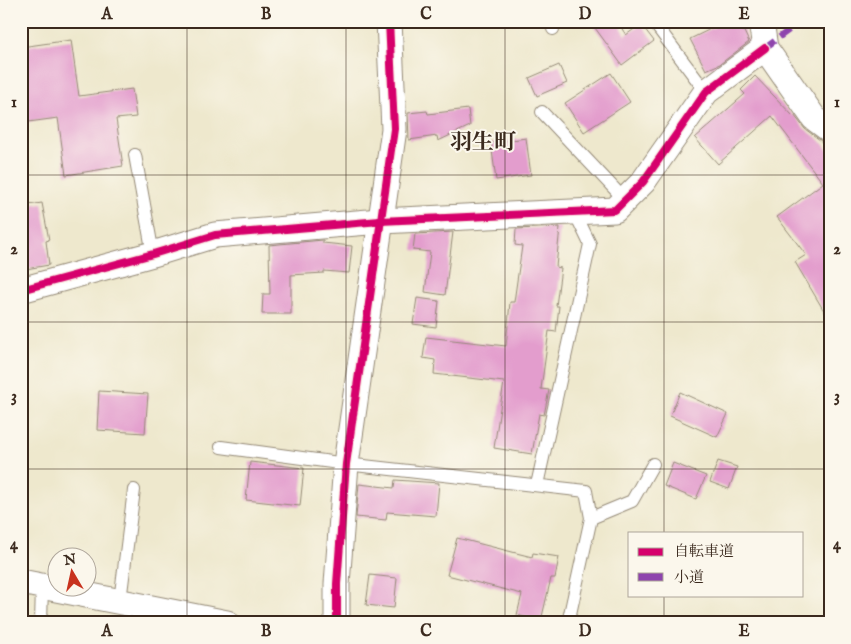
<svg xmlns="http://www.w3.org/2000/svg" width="851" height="644" viewBox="0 0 851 644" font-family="'IM FELL English','Noto Serif JP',serif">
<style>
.building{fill:#e39dcd}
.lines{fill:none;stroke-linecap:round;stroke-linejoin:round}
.service-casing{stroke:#948976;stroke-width:14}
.minor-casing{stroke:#948976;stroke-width:27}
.service{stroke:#fff;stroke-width:12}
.minor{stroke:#fff;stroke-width:25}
.quiet{stroke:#8e44ad;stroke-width:6;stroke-dasharray:12 6;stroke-linecap:butt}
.cycleway-casing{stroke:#fbf7ec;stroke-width:11}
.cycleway{stroke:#d6006c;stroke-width:8}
.grid{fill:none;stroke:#3b2a1e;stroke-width:1;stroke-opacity:0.55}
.labels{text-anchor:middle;stroke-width:4;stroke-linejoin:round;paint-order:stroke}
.quarter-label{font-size:22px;font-weight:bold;fill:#3b2a1e;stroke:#fbf7ec}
.neatline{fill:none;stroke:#3b2a1e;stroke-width:2}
.grid-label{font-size:16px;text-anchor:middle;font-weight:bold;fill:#3b2a1e}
</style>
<rect width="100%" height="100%" fill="#fbf7ec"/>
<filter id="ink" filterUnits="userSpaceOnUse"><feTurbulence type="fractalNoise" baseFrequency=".02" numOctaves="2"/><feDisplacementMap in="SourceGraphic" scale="10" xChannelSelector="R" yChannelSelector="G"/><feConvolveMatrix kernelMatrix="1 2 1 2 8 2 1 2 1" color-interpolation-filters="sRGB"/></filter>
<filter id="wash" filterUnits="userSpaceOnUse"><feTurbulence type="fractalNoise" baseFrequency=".0096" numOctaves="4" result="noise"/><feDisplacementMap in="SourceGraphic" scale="20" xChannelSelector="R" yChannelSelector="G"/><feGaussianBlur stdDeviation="1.12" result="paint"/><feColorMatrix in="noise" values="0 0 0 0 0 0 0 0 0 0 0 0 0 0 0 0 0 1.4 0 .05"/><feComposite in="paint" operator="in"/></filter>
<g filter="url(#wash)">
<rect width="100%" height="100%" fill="#eee8cd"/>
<g id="blocks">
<g class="building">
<path d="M590 21H617L626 35 641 24 654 41 622 65Z"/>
<path d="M727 21H739L749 42 720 64 706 70 690 39Z"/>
<path d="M71 40 79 96 132 89 136 117 116 119 123 166 66 175 58 118 21 123V47Z"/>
<path d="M559 65 567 83 537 96 529 78Z"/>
<path d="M611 73 630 102 584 132 565 103Z"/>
<path d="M755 76 793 116 794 115 805 129 820 140 830 153V321L795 262 806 255 777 217 823 183 772 116 718 164 695 138 745 94 741 90Z"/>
<path d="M468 109 470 126 438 141 437 136 409 140 408 113 427 111 428 114Z"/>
<path d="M526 138 531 175 496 180 491 143Z"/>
<path d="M42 203 49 240 46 241 49 265 26 269 21 242V206Z"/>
<path d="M560 227 556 267 561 268 556 306H559L556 332 549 331 541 389 549 390 544 415 539 414 532 454 494 448 504 382 434 374 435 360 423 358 426 337 506 346 510 302H514L522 246 515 245 516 229Z"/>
<path d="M453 232 445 295 425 292 430 252 413 250 415 234Z"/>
<path d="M323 240V243L352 246 349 273 324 271V273L291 275V314H262L263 294H270L269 245Z"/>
<path d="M417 298 439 301 436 327 413 324Z"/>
<path d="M99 391 148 394 145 433 97 430Z"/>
<path d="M680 392 728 414 717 437 670 416Z"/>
<path d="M718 461 737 467 729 489 710 482Z"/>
<path d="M250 462 304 468 300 506 246 500Z"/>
<path d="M673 463 706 476 696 499 664 486Z"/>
<path d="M395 480 439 483 436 516 387 512 386 520 356 517 359 484 394 488Z"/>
<path d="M457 538 532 557 533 553 559 557 555 578H551L541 621 517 615 522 594 447 575Z"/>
<path d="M370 575 397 578 394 608 366 605Z"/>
</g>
</g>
</g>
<g filter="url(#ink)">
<use href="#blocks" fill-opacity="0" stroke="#948976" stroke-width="1"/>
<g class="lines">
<g class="service-casing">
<g id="service">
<path d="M552 21 553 29"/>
<path d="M653 21 706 92"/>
<path d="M542 112 625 200"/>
<path d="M135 155 153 254"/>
<path d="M221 447 346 464 586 491 591 518 568 623"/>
<path d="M537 485 590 244 574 211"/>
<path d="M591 518 632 501 653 464"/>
<path d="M120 601 134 490"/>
<path d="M41 623 42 586"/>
</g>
</g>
<g class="minor-casing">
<g id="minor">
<path d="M761 21 765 48 814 118 830 130"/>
<path d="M21 290 153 254 215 235 380 221 615 210 643 182 706 92 765 48"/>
<path d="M21 582 227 623"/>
<path d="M337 623V584L346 464 394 129 389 21"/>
</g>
</g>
<use href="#service" class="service"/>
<use href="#minor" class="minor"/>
<path class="quiet" d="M765 48 801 21"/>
<g class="cycleway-casing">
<g id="cycleway">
<path d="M21 290 153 254 215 235 380 221 615 210 643 182 706 92 765 48"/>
<path d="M337 623V584L346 464 394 129 389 21"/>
</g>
</g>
<use href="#cycleway" class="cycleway"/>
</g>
</g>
<path class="grid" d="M187 21V623M346 21V623M505 21V623M664 21V533M21 175H830M21 322H830M21 469H830M664 595V623"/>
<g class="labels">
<g class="quarter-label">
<text x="483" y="149">羽生町</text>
</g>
</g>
<rect width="851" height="644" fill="none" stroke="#fbf7ec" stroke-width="55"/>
<rect x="628" y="532" width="175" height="65" fill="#fbf7ec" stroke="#aea59a"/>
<rect x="638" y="548" width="25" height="8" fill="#d6006c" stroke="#aea59a"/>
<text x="674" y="556" font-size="15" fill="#3b2a1e">自転車道</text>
<rect x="638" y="573" width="25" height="8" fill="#8e44ad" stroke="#aea59a"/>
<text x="674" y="582" font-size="15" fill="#3b2a1e">小道</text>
<g transform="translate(72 572) rotate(351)"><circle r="24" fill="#fbf7ec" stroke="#aea59a"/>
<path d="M0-4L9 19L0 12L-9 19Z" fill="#c8321e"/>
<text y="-8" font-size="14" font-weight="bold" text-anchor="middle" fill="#3b2a1e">N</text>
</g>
<rect x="28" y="28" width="796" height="588" class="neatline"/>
<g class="grid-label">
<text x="107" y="19">A</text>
<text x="266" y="19">B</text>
<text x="426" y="19">C</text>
<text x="585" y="19">D</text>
<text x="744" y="19">E</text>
<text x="14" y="107">1</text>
<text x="837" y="107">1</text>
<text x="14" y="254">2</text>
<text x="837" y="254">2</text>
<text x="14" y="401">3</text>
<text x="837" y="401">3</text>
<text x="14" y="549">4</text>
<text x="837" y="549">4</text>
<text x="107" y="636">A</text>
<text x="266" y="636">B</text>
<text x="426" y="636">C</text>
<text x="585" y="636">D</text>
<text x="744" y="636">E</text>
</g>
</svg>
